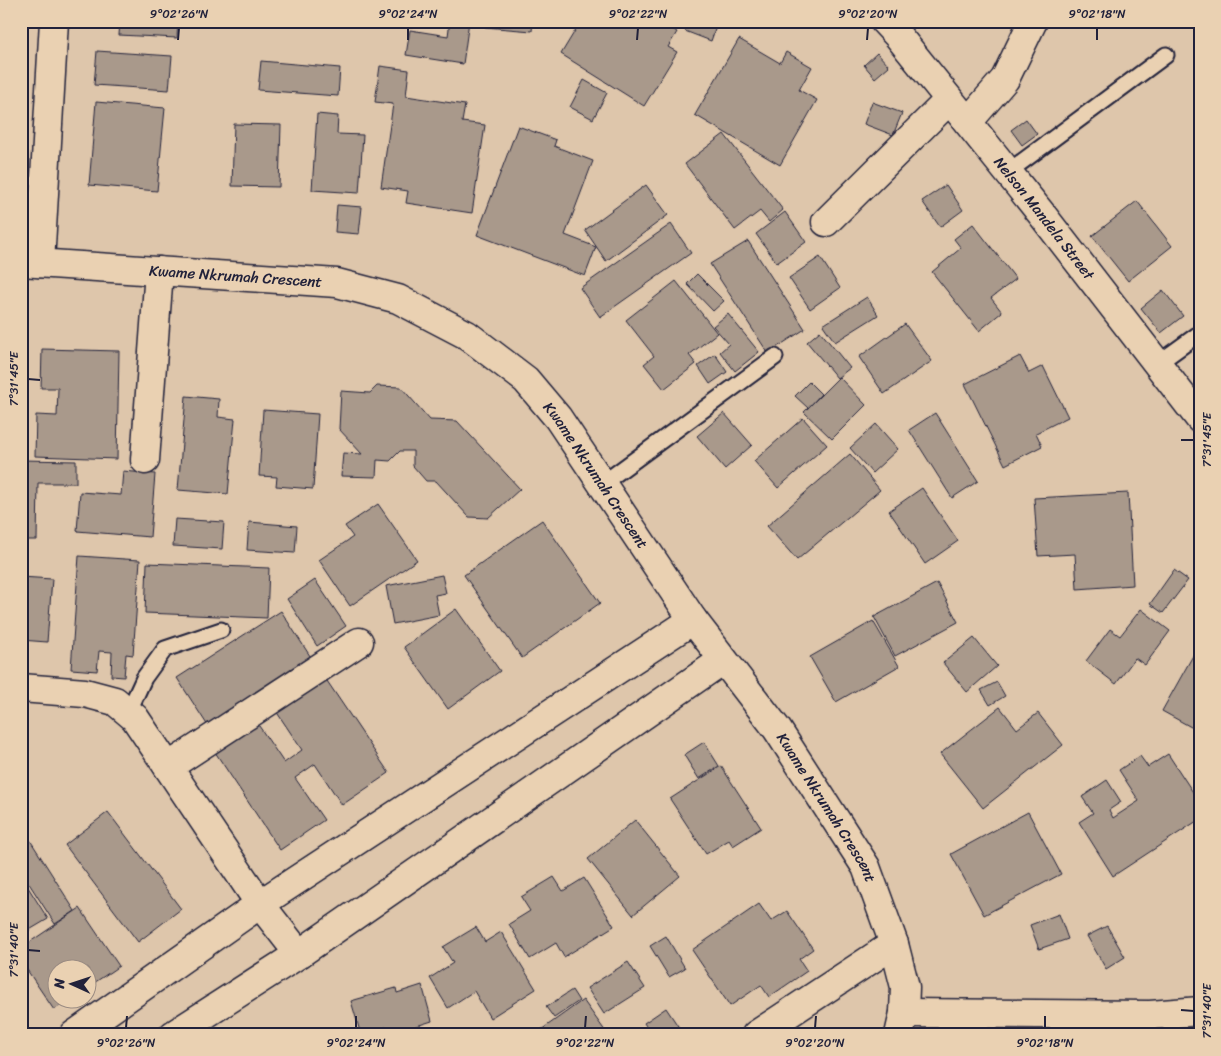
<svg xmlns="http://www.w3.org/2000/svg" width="1221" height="1056" viewBox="0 0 1221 1056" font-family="Sriracha,sans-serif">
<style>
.building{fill:#a9998b;stroke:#22223b}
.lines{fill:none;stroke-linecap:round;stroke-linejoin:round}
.lane-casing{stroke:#22223b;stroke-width:19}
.street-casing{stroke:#22223b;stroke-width:31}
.lane{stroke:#ead1b2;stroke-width:15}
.street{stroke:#ead1b2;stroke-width:28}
.ticks{fill:none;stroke:#22223b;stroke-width:2}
.labels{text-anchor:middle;stroke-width:4;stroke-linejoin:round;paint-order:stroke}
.street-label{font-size:15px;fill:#22223b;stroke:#ead1b2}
.neatline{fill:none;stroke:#22223b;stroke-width:2}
.ticks-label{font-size:12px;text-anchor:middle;fill:#22223b}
</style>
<rect width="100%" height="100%" fill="#dec6ab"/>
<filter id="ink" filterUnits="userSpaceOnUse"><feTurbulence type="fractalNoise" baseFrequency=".02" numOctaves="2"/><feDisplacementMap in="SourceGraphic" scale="10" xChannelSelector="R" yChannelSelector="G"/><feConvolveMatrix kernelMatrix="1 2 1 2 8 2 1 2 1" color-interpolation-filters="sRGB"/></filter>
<g filter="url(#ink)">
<g class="building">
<path d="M120 21H178L177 38 119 35Z"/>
<path d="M450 21H469L463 64 406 55 410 30 448 36Z"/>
<path d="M486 21H533L532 31 485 27Z"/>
<path d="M581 21H660L677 32 668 47 677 52 644 106 561 54Z"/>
<path d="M689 21H718L711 41 685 31Z"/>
<path d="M739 39 780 63 786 52 812 67 799 90 817 100 780 165 695 115Z"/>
<path d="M97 51 172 56 169 90 94 85Z"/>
<path d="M877 53 889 66 875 78 864 65Z"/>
<path d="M261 61 340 68 338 96 258 90Z"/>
<path d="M380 66 409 70 406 96 465 105 462 122 485 125 472 213 406 203 408 191 381 187 393 104 375 102Z"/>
<path d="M584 80 607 93 593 119 570 107Z"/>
<path d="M96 102 165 108 157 191 89 185Z"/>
<path d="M872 102 902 113 893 135 864 124Z"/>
<path d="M317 114 338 116 337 134 363 135 359 193 312 190Z"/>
<path d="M1026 119 1037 134 1022 145 1011 130Z"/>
<path d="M234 124 281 125 279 187 232 186Z"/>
<path d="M518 126 556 140 554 146 593 161 565 235 596 247 585 276 477 235Z"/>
<path d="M724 134 783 210 769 222 760 211 735 230 685 164Z"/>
<path d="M646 185 668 215 606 261 585 230Z"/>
<path d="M946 185 963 210 940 227 922 201Z"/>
<path d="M1137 201 1172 246 1128 281 1092 236Z"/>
<path d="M337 205 362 207 359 234 335 232Z"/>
<path d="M785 212 806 242 777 263 756 234Z"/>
<path d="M671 224 691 253 600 317 580 288Z"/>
<path d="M973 224 1016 279 991 298 1002 312 979 331 932 272 961 248 954 239Z"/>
<path d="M748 241 805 329 768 353 710 264Z"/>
<path d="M820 257 840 288 810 309 789 278Z"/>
<path d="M697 274 724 301 713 311 687 284Z"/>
<path d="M676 281 717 333 689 355 696 364 664 389 644 364 654 356 626 320Z"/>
<path d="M1163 290 1183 316 1161 333 1141 308Z"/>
<path d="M867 297 878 315 835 342 823 325Z"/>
<path d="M728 314 759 352 735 371 720 352 729 344 713 326Z"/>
<path d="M905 324 932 361 884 394 859 357Z"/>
<path d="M820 331 850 368 837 378 807 342Z"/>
<path d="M42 349 119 351 117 459 35 456 36 415 57 416 58 388H41Z"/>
<path d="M715 354 727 372 710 384 698 366Z"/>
<path d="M1020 356 1029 373 1043 366 1068 417 1036 433 1042 446 1005 465 965 384Z"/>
<path d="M839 377 866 405 832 439 804 412Z"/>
<path d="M809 382 821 394 808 408 795 396Z"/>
<path d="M377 386 401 387 430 420 457 421 520 489 488 518 469 517 436 481H426L413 466V451H400L390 461 377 460 376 477 341 476 343 453 362 454 339 429 341 391 370 393Z"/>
<path d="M186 396 219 399 218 417 235 419 228 494 178 490Z"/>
<path d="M263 410 318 414 313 489 276 486 277 477 259 476Z"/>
<path d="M724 413 752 445 725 469 697 436Z"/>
<path d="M935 413 978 481 952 498 909 430Z"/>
<path d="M803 418 827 445 778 488 754 461Z"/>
<path d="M876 424 898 449 872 473 850 448Z"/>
<path d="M850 454 880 490 797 560 767 526Z"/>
<path d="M21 460 76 461V483H38L37 540H21Z"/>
<path d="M123 471 155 474 150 537 77 531 80 492 121 495Z"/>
<path d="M922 488 958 541 925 564 889 511Z"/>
<path d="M1128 493 1133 585 1077 589 1075 554 1038 556 1034 498Z"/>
<path d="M378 504 417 560 350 606 319 560 353 537 345 526Z"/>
<path d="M175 519 224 522 222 549 173 546Z"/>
<path d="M542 520 600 603 522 658 464 575Z"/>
<path d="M249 522 297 526 295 553 247 550Z"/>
<path d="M79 556 140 560 133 655 126 654 124 677 111 676 112 652 99 651 97 671 71 669Z"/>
<path d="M147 563 269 568 267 618 145 613Z"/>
<path d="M1174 570 1188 580 1163 613 1150 604Z"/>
<path d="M442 575 446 593 435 595 439 615 393 624 386 586Z"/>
<path d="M21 577 52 579 47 642 21 640Z"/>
<path d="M315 580 346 626 317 646 287 599Z"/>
<path d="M937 583 958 622 895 656 874 617Z"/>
<path d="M456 609 500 671 448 709 404 647Z"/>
<path d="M1141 609 1170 631 1145 665 1135 658 1116 684 1086 661 1110 629 1120 636Z"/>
<path d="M281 611 312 659 208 726 177 678Z"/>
<path d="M873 621 899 666 836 702 810 657Z"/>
<path d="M974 638 997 666 967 692 943 663Z"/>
<path d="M1200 643V732L1162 711Z"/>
<path d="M321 672 389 773 342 805 315 764 295 778 324 820 280 850 213 749 255 720 284 763 302 750 272 705Z"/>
<path d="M997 682 1005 696 990 705 981 690Z"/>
<path d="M1000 707 1017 729 1038 713 1063 745 983 808 940 754Z"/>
<path d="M704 742 719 766 699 779 684 755Z"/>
<path d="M1168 754 1200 803V819L1113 876 1079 822 1093 813 1082 797 1107 780 1121 802 1109 810 1113 818 1139 801 1119 770 1140 756 1148 767Z"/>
<path d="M721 766 761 828 733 846 729 840 706 854 670 799Z"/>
<path d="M108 812 181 909 138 942 65 845Z"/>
<path d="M1028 812 1061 874 984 915 951 854Z"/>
<path d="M635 820 680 876 633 915 588 859Z"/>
<path d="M30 840 75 911 55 924 21 871V845Z"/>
<path d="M21 876 48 919 21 935Z"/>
<path d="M554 877 563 891 584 878 614 926 564 957 556 943 530 959 509 924 530 911 521 897Z"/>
<path d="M759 904 771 921 787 911 813 949 799 959 807 971 769 997 761 985 730 1006 692 950Z"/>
<path d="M80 908 119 966 88 987V968H58V998H71L54 1010 21 961V948Z"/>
<path d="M1059 914 1068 939 1039 949 1030 925Z"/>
<path d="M1107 926 1125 957 1106 969 1087 936Z"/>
<path d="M476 927 485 942 501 932 536 989 490 1018 474 991 448 1008 430 978 453 963 443 947Z"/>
<path d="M666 936 685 968 669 977 650 946Z"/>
<path d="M628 962 645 988 604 1014 587 988Z"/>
<path d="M422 985 432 1021 388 1035 386 1027 361 1035 351 1001 396 988 397 993Z"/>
<path d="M572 990 579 1001 554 1018 546 1007Z"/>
<path d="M583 1000 608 1035H534Z"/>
<path d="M666 1008 684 1035H652L644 1023Z"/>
</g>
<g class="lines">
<g class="lane-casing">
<g id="lane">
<path d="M1008 172 1166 55"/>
<path d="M1157 364 1200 333"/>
<path d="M602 484 775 357"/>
<path d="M128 713 144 678 165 649 221 630"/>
<path d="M1165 1013 1174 1035"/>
</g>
</g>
<g class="street-casing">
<g id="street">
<path id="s1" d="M884 21 899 37 1040 212 1200 419"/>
<path d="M968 122 1005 79 1033 21"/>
<path d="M826 222 949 100"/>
<path id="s2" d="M21 262 337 283 398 299 467 335 526 380 558 418 693 620 777 729 866 867 894 944 905 987 904 1013 899 1035"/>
<path d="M40 263 54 21"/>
<path d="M145 460 159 271"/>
<path d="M21 688 85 693 115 701 135 718 260 904 299 954"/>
<path d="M168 767 359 642"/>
<path d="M904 1013 1150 1015 1200 1011"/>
<path d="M74 1035 260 904 693 620"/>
<path d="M173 1035 299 954 723 660"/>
<path d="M756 1035 894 944"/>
</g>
</g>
<use href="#lane" class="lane"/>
<use href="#street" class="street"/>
</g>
</g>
<path class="ticks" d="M178 40 179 28M408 40V28M637 40 638 28M867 40 868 28M1097 40V28M28 379 40 380M1181 440H1194M28 950 40 951M1181 1010 1194 1011M126 1028 127 1016M356 1028V1016M585 1028 586 1016M815 1028 816 1016M1045 1028V1016"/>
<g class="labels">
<g class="street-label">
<text dy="5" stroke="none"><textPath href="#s1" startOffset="254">Nelson Mandela Street</textPath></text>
<text dy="5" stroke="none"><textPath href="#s2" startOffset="215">Kwame Nkrumah Crescent</textPath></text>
<text dy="5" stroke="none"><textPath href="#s2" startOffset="650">Kwame Nkrumah Crescent</textPath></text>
<text dy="5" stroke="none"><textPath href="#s2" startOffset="1055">Kwame Nkrumah Crescent</textPath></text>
</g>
</g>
<rect width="1221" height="1056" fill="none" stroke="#ead1b2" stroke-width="55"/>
<g transform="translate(72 984) rotate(273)"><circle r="24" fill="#ead1b2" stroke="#9a8b82"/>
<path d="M0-4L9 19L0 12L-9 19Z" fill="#22223b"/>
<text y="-8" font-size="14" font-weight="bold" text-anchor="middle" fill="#22223b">N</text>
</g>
<rect x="28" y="28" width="1166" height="1000" class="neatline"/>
<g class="ticks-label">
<text x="179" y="18">9°02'26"N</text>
<text x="408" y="18">9°02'24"N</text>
<text x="638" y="18">9°02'22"N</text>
<text x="868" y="18">9°02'20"N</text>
<text x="1097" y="18">9°02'18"N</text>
<text transform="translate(14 379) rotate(-90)" y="4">7°31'45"E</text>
<text transform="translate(1207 440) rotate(-90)" y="4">7°31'45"E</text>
<text transform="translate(14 950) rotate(-90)" y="4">7°31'40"E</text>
<text transform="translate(1207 1011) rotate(-90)" y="4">7°31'40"E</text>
<text x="126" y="1047">9°02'26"N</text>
<text x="356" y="1047">9°02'24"N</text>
<text x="585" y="1047">9°02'22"N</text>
<text x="815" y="1047">9°02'20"N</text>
<text x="1045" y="1047">9°02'18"N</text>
</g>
</svg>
